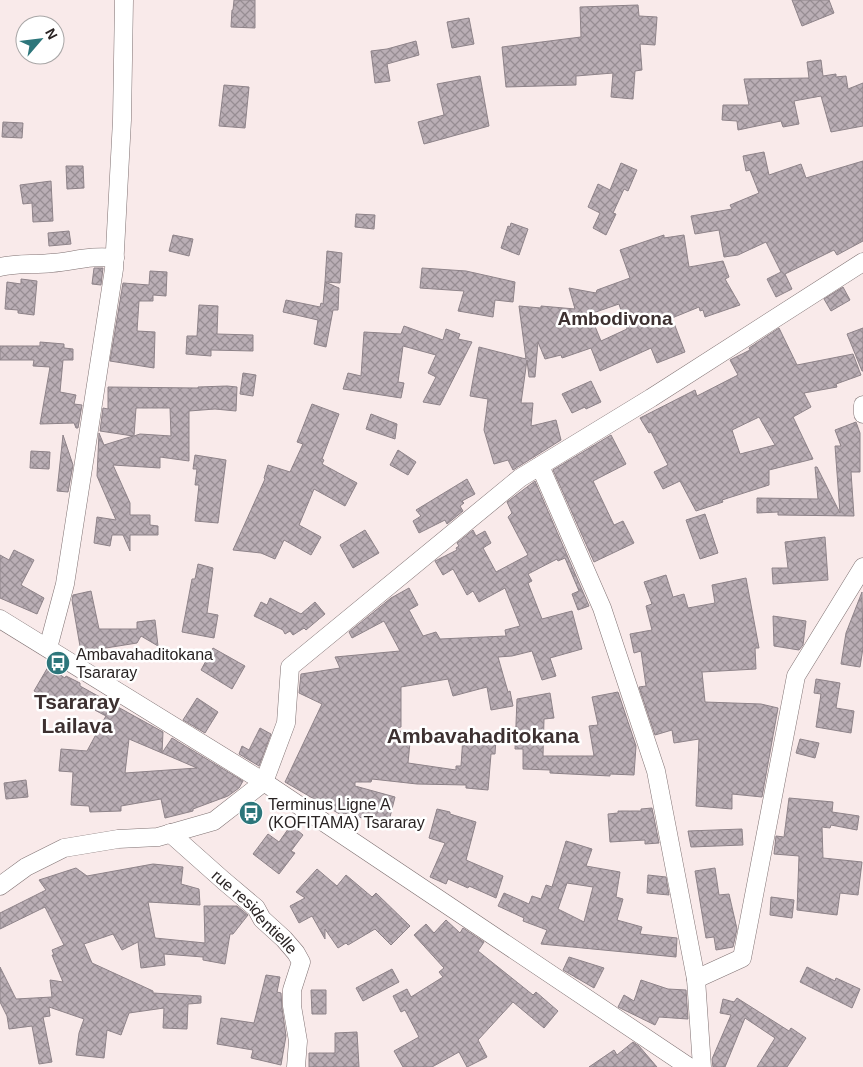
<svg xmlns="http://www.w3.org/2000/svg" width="863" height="1067" viewBox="0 0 863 1067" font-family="Arial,sans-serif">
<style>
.building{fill:url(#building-cross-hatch);stroke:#8e8389;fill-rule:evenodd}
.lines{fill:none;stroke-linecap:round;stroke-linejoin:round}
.street-casing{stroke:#7f7172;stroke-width:19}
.street{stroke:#fff;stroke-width:18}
.labels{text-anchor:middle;stroke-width:5;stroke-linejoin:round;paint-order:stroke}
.poi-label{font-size:16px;fill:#292323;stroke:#fff;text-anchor:start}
.street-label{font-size:16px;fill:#292323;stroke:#fff}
.quarter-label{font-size:19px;font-weight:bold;fill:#3d3131;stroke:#fff}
.district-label{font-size:21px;font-weight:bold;fill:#3d3131;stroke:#fff}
</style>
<defs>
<pattern id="building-cross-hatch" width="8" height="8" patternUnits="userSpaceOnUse" patternTransform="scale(1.25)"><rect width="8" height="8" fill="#baaeb5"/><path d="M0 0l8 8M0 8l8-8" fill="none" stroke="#978d93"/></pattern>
</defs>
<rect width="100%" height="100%" fill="#f9eaea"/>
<g class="building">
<path d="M234 0H255V28L231 27 232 10H233Z"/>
<path d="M792 0H829L834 13 802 26Z"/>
<path d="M638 5 639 16 657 17 655 45 640 44 642 70 635 71 633 99 611 97 613 73 576 76V85L506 87 502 47 581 37 580 7Z"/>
<path d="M469 18 474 44 452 48 447 22Z"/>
<path d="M416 41 419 55 387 64 390 81 375 83 371 51 387 49Z"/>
<path d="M821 60 823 76 836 74V77L846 76 848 89 863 83V126L831 132 821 96 794 101 799 124 783 127 781 121 738 130 737 121 722 120 723 105H749L744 79 809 78 807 62Z"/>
<path d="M480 76 489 126 424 144 418 122 444 115 437 84Z"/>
<path d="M224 85 249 87 245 128 219 126Z"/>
<path d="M3 122 23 123 22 138 2 137Z"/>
<path d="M764 152 769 175 801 164 806 178 863 161V241L837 255 834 250 785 274 792 289 776 297 767 279 781 272 766 242 738 255 724 257 719 230 695 234 691 216 732 209 730 205 759 193 750 170 746 171 743 156Z"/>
<path d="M621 163 637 170 628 191 624 189 613 213 616 214 606 235 593 228 600 213 588 207 598 184 610 190Z"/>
<path d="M66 166H83L84 188 67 189Z"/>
<path d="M51 181 53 221 33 222 32 203 23 204 20 185Z"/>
<path d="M356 214 375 215 374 229 355 227Z"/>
<path d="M511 223 528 229 519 255 501 248 508 226 510 227Z"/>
<path d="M69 231 71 244 49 246 48 233Z"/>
<path d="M173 235 193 239 189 256 169 251Z"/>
<path d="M664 235V238L684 235 689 267 723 261 729 277 725 279 740 305 705 317 703 310 700 311 699 307 672 318 685 352 657 363 651 348 600 371 591 348 562 358 561 355 545 359 538 342 535 377H529L527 360 521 403H533L531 426 556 420 561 440 513 470 508 460 494 464 484 430 488 399 470 396 479 347 526 359 519 306 541 308V306L575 309 569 288 596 293 597 290 630 278 620 250ZM619 304 627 329 601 341 590 314Z"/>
<path d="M327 251 342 253 340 283 325 282Z"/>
<path d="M94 268H103L101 285 92 284Z"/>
<path d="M422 268 466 271 515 282 513 302 495 300 493 317 458 311 464 291 420 288Z"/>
<path d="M150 271 167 272 166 296 153 295V301H139L137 331 155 332 154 368 110 361 123 283 149 285Z"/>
<path d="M21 279 37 281 34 315 18 313V310L5 309 7 282 21 284Z"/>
<path d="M325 282 339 288 338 310H333L326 347 314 344 318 320 283 312 286 300 320 307 321 303 323 304Z"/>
<path d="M843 287 850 300 831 311 824 299Z"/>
<path d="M199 305 218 306 217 334 253 335V351L211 350V356L186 354 187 336H197Z"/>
<path d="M404 326 443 340 446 329 460 334 458 339 472 342 440 405 423 402 436 377 428 373 436 355 403 346 398 382 404 383 401 398 343 389 348 373 361 376 364 332 401 334Z"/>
<path d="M779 328 797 365 853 354 861 375 836 384 837 387 804 393 811 407 793 417 813 459 769 470V485L722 500 723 502 696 511 680 481 663 489 654 472 668 465 651 432 649 433 640 418 695 390 697 396 738 375 730 360 750 350 749 348ZM759 417 775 445 740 454 732 430Z"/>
<path d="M863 328V371H862L847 334Z"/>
<path d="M40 342 64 344V348L73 349V360H63L60 392 76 395 74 404 82 405 78 428H76L74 423 40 424 50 367 33 366 34 360H0V346H40Z"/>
<path d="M243 373 256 375 253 396 240 394Z"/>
<path d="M591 381 601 402 586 409 585 407 572 413 562 394Z"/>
<path d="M227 386 237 387 236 411 215 409 189 411V461L160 457V468L113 465 130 503V515H150V525L158 526V535H130V551L123 535H112L110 546 94 543 97 517 116 520 97 476 99 433 104 445 133 436 100 431 103 408 108 409V387L198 388V387ZM136 408H170L171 436 140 434 134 436Z"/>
<path d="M312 404 339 414 322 459 324 460 322 464 357 483 345 506 314 489 299 525 321 537 311 555 284 540 275 559 261 553 233 550 265 479 264 478 268 465 290 472 303 444 297 442Z"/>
<path d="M371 414 397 424 395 439 366 429Z"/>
<path d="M856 422 860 433V472H851L854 516 778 515V512L757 513V498L818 499 815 467H817L840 513 835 446H841L835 430Z"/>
<path d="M63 435 73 465 68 492 57 491Z"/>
<path d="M611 435 626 464 593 481 614 525 623 521 634 543 594 562 553 470Z"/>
<path d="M398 450 416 462 408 475 390 465Z"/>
<path d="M31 451 50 452 49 469 30 468Z"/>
<path d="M195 455 226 460 218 523 195 521 199 485H195L197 469H193Z"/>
<path d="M467 479 475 494 462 501 464 503 460 506 463 511 447 524 445 520 419 533 413 521 421 516 416 510Z"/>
<path d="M535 481 589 606 578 610 572 594 579 591 565 558 558 561 557 559 528 574 532 581 528 583 542 619 572 611 582 649 550 658 556 676 542 680 532 651 512 656 498 657 508 692 510 691 513 706 491 710 487 687 453 696 448 679 401 687V727L396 728V731L411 732 408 763 456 770V766H461L463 736 496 738 495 754H491L488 790 466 788V785L417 784 372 779 371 782H355V786L395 797 388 825 344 813 343 816 285 782 322 704 299 693 301 674 340 668 335 657 400 651 384 621 352 638 349 632 391 598 409 588 418 605 409 610 423 636 436 632 440 639 506 636 505 630 520 626 505 588 479 602 473 591 467 595 453 569 443 575 435 561 457 550 456 548 459 546 457 543 473 530 476 536 485 531 491 543 483 548 496 572 528 555 508 517 512 513 507 502Z"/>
<path d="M705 514 718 553 700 559 686 520Z"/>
<path d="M365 530 379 553 353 568 340 545Z"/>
<path d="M825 537 828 580 773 584 772 568H788L785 542Z"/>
<path d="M14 550 34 560 21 585 44 598 37 614 0 598V555L9 560Z"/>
<path d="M198 564 213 568 207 613 218 615 214 638 182 632 192 579H195Z"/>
<path d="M666 575 673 597 684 594 688 608 715 603 712 585 746 578 759 648H755L756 669 702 672 705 702 761 704 778 708 762 797 732 794V809L696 806 699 739 674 743 672 730 655 735 639 687 646 686 641 651 634 653 630 634 652 630 646 606 652 604 644 582Z"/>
<path d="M91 591 99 629H137V622L155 620 158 646 141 636 137 643 81 652 72 600 73 595Z"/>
<path d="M862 592 863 648 860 667 841 664 846 633Z"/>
<path d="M270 598 301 614 315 602 325 614 306 630 304 628 293 635 290 631 285 634 283 630 254 616 261 602 267 605Z"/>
<path d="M773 616 806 621 803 645 799 650 774 646Z"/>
<path d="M213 648 245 666 232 689 201 670Z"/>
<path d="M48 667 65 678 66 676 80 683V686L163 732 162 753 172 738 243 781 239 788 228 796 193 809V811L165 818 161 799 121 806V811L90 812 89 806 71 805 73 772 59 771 61 749 87 751 106 716 74 699 69 710 34 691ZM129 739 162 753 197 768 125 773Z"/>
<path d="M816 679 840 683 836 708 854 711 851 733 816 727 821 694 814 693Z"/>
<path d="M618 692 636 746 634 775 610 774V776L550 773V770L523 769V749H515L517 699 550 693 554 718 544 719 543 756H594L589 726 598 725 592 697Z"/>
<path d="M197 698 218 712 205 733 183 720Z"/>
<path d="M260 728 271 734 259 766 239 754 242 746 249 750Z"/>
<path d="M800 739 819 743 815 758 796 753Z"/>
<path d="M26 780 28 797 6 799 4 783Z"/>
<path d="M789 798 833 802 832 812 859 816 857 830 831 825 830 828 822 827 823 858 862 862 858 895 840 893 837 915 797 910 799 856 774 854 776 836 784 837Z"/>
<path d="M652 808 659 843 645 844V840L610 842 608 814 618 813V811H641V809Z"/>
<path d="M437 809 450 812V814L476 822 466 860 503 876 496 898 469 886 468 888 448 879 446 884 430 877 445 843 429 838Z"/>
<path d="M291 825 303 835 291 851 295 853 279 874 253 854 268 834 279 842Z"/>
<path d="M742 829 743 845 691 847 688 831Z"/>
<path d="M566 841 592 849 586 866 620 872 616 897 623 899 617 920 642 927 640 934 677 938 676 957 541 944 547 930 523 921 524 918 498 906 504 893 529 904 532 896 541 899 546 885 552 887ZM567 883 593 887 584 922 558 909Z"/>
<path d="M153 864 183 867 181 884 199 889 200 905 148 902 155 938 205 943 204 906H237L248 915 233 934H230L225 964 203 960V957L164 954 165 965 141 968 138 942 122 950 113 934 84 944 92 963 153 991V993L201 996V1003L188 1004 187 1029 163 1028 164 1008 129 1013 121 1035 107 1030 104 1058 76 1055 79 1033 84 1019 49 1007 50 1016 43 1017 52 1062 39 1064 32 1026 9 1029 7 1016 0 1002V967L16 999 52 997 50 980 63 982 52 955H54L52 950 64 945 45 907 0 929V913L46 890 39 880 76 868 87 876Z"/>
<path d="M715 868 719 895 729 894 737 929 733 947 716 950 714 937 706 938 695 871Z"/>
<path d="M317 869 337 886 346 875 372 897 376 893 410 926 391 945 375 929 348 945 346 943 338 948 325 929V939L312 916 299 923 290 906 305 898 296 892Z"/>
<path d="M648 875 666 877 669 895 647 893Z"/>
<path d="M771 897 794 900 792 918 770 915Z"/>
<path d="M446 920 460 933 463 928 484 942 478 951 533 995 536 992 558 1011 544 1028 513 1002 478 1040 487 1057 467 1067 459 1052 432 1067H403L394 1051 419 1037 405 1010 401 1012 393 996 407 989 411 997 443 977 439 972 444 968 414 935 426 924 434 933Z"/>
<path d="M569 957 604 968 594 988 563 970Z"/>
<path d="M807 967 835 981 836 978 860 989 852 1008 800 982Z"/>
<path d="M392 969 399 982 363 1001 356 988Z"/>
<path d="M266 975 280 977 277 992 281 993 282 1008 286 1036 281 1065 251 1058 253 1050 217 1044 221 1018 254 1023Z"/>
<path d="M641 980 668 989 686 990 688 1019 659 1017 655 1025 618 1007 624 995 634 1001Z"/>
<path d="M311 990H326V1014H312Z"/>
<path d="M737 998 789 1031 791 1028 806 1038 787 1067H757L775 1038 745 1018 725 1067H713L712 1059 731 1015 720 1013 723 999 734 1002Z"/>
<path d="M357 1032 359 1067H309V1053H335V1033Z"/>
<path d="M633 1042 639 1046 657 1067H589L614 1050 617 1055Z"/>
</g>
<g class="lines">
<g class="street-casing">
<g id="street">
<path d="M0 267C17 263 34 265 52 263 74 261 92 255 115 258"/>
<path d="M863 405V414"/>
<path d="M540 466 602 608 656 771 696 979 702 1067"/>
<path d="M0 619 264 782 689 1067"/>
<path d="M48 648 65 584 114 269 122 120 124 0"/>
<path id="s1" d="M170 833 224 881 256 908 262 919 284 939 296 953 301 962 292 990V1006L298 1041 296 1067"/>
<path d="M0 886 26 867 64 848 118 839 158 837 214 821 264 782 286 723 290 667 520 478 651 398 863 262"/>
<path d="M696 979 742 958 796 676 863 567"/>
</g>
</g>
<use href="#street" class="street"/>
</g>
<defs>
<g id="bus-disc" transform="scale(1.25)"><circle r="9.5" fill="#2d767b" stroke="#fff"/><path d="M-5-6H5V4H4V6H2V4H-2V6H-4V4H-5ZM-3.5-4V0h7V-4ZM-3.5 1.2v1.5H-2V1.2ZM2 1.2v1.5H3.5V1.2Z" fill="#fff"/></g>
</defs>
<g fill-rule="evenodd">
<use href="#bus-disc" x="58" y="663"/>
<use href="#bus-disc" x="251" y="813"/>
</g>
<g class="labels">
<g class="poi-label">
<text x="76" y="660">Ambavahaditokana<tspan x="76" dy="18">Tsararay</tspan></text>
<text x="268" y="810">Terminus Ligne A<tspan x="268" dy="18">(KOFITAMA) Tsararay</tspan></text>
</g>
<g class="street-label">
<text dy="6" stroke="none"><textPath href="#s1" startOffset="116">rue residentielle</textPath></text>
</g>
<g class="quarter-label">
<text x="615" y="325">Ambodivona</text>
</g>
<g class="district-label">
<text x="77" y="709">Tsararay<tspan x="77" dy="24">Lailava</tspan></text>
<text x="483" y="743">Ambavahaditokana</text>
</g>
</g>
<g transform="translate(40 40) rotate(62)"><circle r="24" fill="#ffffff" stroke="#a9a7a7"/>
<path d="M0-4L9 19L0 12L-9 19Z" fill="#2d767b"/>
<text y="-8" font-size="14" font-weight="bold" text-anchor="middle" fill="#292323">N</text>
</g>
</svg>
